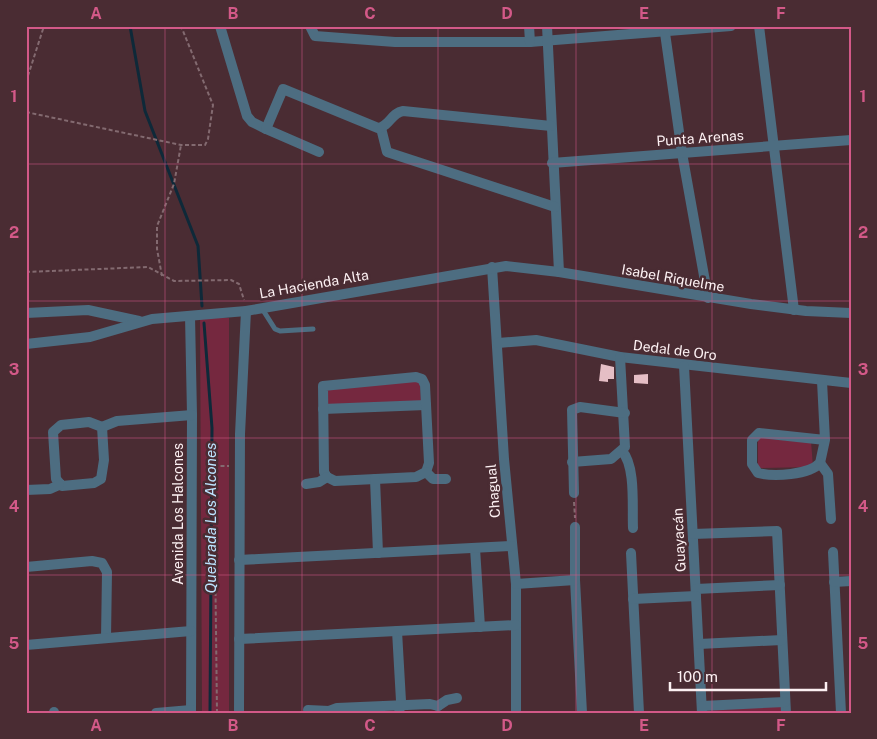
<svg xmlns="http://www.w3.org/2000/svg" width="877" height="739" viewBox="0 0 877 739" font-family="'Public Sans',sans-serif">
<style>
.green{fill:#75283f}
.lines{fill:none;stroke-linecap:round;stroke-linejoin:round}
.stream{stroke:#0e2939;stroke-width:3}
.building{fill:#e5bec5}
.path{stroke:#836a70;stroke-width:2;stroke-dasharray:4 2.5;stroke-linecap:butt}
.lane{stroke:#4d6d81;stroke-width:5}
.street{stroke:#4d6d81;stroke-width:10}
.grid{fill:none;stroke:#d35988;stroke-width:1;stroke-opacity:0.55}
.labels{text-anchor:middle;stroke-width:5;stroke-linejoin:round;paint-order:stroke}
.street-label{font-size:14px;fill:#fcf0f2;stroke:#4a2c33}
.water-label{font-size:15px;font-style:italic;fill:#bce4ff;stroke:#4a2c33}
.neatline{fill:none;stroke:#d35988;stroke-width:2}
.grid-label{font-size:16px;text-anchor:middle;font-weight:bold;fill:#d35988}
</style>
<rect width="100%" height="100%" fill="#4a2c33"/>
<g class="green">
<path d="M200 318H229V713H202V708Z"/>
<path d="M420 381 421 401 328 407 326 388Z"/>
<path d="M758 437 811 441 813 467 758 468Z"/>
<path d="M781 705V713H711V708Z"/>
</g>
<g class="lines">
<g class="stream">
<path d="M130 26 145 111 198 246 202 306"/>
<path d="M204 323 212 428 210 713"/>
</g>
</g>
<g class="building">
<path d="M601 364 614 367V379H608V382L599 381Z"/>
<path d="M648 374V384L634 383V375Z"/>
</g>
<g class="lines">
<g class="path">
<path d="M26 82 44 26"/>
<path d="M26 112 181 145H205L208 139 213 105 181 26"/>
<path d="M26 272 148 267 174 281 231 280 239 284 244 300"/>
<path d="M162 276 157 249V226L174 184 181 145"/>
<path d="M574 502 575 518"/>
<path d="M217 713 214 466H229"/>
</g>
<path class="lane" d="M261 307 275 329 280 331 313 329"/>
<g class="street">
<path d="M220 26 247 116 252 122 266 129"/>
<path d="M310 26 315 36 395 42H530L731 26"/>
<path d="M529 26 530 42"/>
<path d="M547 26 559 272"/>
<path d="M664 26 682 153 708 298"/>
<path d="M759 26 794 310"/>
<path d="M381 128 387 152 555 207"/>
<path d="M319 152 266 129 283 89 378 128C390 126 391 113 403 111L551 126"/>
<path d="M552 163 851 140"/>
<path d="M492 267 504 459 516 584V713"/>
<path d="M26 313 88 310 139 321"/>
<path d="M190 316 192 415 191 713"/>
<path d="M498 343 536 340 620 357 851 383"/>
<path d="M26 344 90 337 152 319 246 311 506 266 559 272 751 304 806 311 851 313"/>
<path d="M684 366 702 713"/>
<path d="M822 381 825 440 820 463C809 475 774 477 758 473L752 464V440L759 433 825 440"/>
<path d="M323 409 426 405"/>
<path d="M89 422 102 427 104 460 101 479 94 483 62 486 56 479 53 432 61 425Z"/>
<path d="M102 427 117 421 192 415"/>
<path d="M622 451C636 466 632 508 633 528"/>
<path d="M572 462 611 459 625 447 620 357"/>
<path d="M820 463 828 474 831 519"/>
<path d="M426 472 433 479H446"/>
<path d="M327 477 324 472 323 386 416 377 422 379 425 385 429 463 426 472"/>
<path d="M327 477 335 481 416 477 426 472"/>
<path d="M375 479 378 553"/>
<path d="M306 484 319 482 327 477"/>
<path d="M26 490 50 489 59 485"/>
<path d="M574 493 572 410 580 407 625 413"/>
<path d="M575 527V580L582 713"/>
<path d="M693 534 777 531 786 713"/>
<path d="M475 548 480 627"/>
<path d="M833 552 841 713"/>
<path d="M631 553 639 713"/>
<path d="M239 560 512 546"/>
<path d="M26 567 92 561 102 563 107 572 106 638"/>
<path d="M834 582 851 581"/>
<path d="M516 584 575 580"/>
<path d="M696 589 780 585"/>
<path d="M633 599 696 596"/>
<path d="M397 631 401 701 399 713"/>
<path d="M239 639 516 625"/>
<path d="M699 644 782 640"/>
<path d="M26 645 191 631"/>
<path d="M438 706 447 700 457 698"/>
<path d="M702 706 785 702"/>
<path d="M308 710 329 711 337 708 430 704 438 706"/>
<path d="M54 712V713"/>
<path d="M156 713 191 710"/>
<path d="M239 713 240 434 246 311"/>
</g>
</g>
<path class="grid" d="M165 26V713M302 26V713M438 26V713M576 26V713M712 26V713M26 164H851M26 301H851M26 438H851M26 575H851"/>
<g class="labels">
<g class="street-label">
<text transform="translate(700 138) rotate(-4)" y="5">Punta Arenas</text>
<text transform="translate(673 278) rotate(10)" y="5">Isabel Riquelme</text>
<text transform="translate(314 284) rotate(-10)" y="5">La Hacienda Alta</text>
<text transform="translate(675 350) rotate(7)" y="5">Dedal de Oro</text>
<text transform="translate(493 491) rotate(-95)" y="5">Chagual</text>
<text transform="translate(178 514) rotate(-90)" y="5">Avenida Los Halcones</text>
<text transform="translate(679 540) rotate(-93)" y="5">Guayacán</text>
</g>
<g class="water-label">
<text transform="translate(211 518) rotate(-90)" y="5">Quebrada Los Alcones</text>
</g>
</g>
<rect width="877" height="739" fill="none" stroke="#4a2c33" stroke-width="55"/>
<path d="M670 682v8h156v-8" fill="none" stroke="#fcf0f2" stroke-width="2.5"/>
<text x="677" y="682" font-size="15" fill="#fcf0f2" stroke="#4a2c33" stroke-width="4" paint-order="stroke">100 m</text>
<rect x="28" y="28" width="822" height="684" class="neatline"/>
<g class="grid-label">
<text x="96" y="19">A</text>
<text x="233" y="19">B</text>
<text x="370" y="19">C</text>
<text x="507" y="19">D</text>
<text x="644" y="19">E</text>
<text x="781" y="19">F</text>
<text x="14" y="102">1</text>
<text x="863" y="102">1</text>
<text x="14" y="238">2</text>
<text x="863" y="238">2</text>
<text x="14" y="375">3</text>
<text x="863" y="375">3</text>
<text x="14" y="512">4</text>
<text x="863" y="512">4</text>
<text x="14" y="649">5</text>
<text x="863" y="649">5</text>
<text x="96" y="731">A</text>
<text x="233" y="731">B</text>
<text x="370" y="731">C</text>
<text x="507" y="731">D</text>
<text x="644" y="731">E</text>
<text x="781" y="731">F</text>
</g>
</svg>
